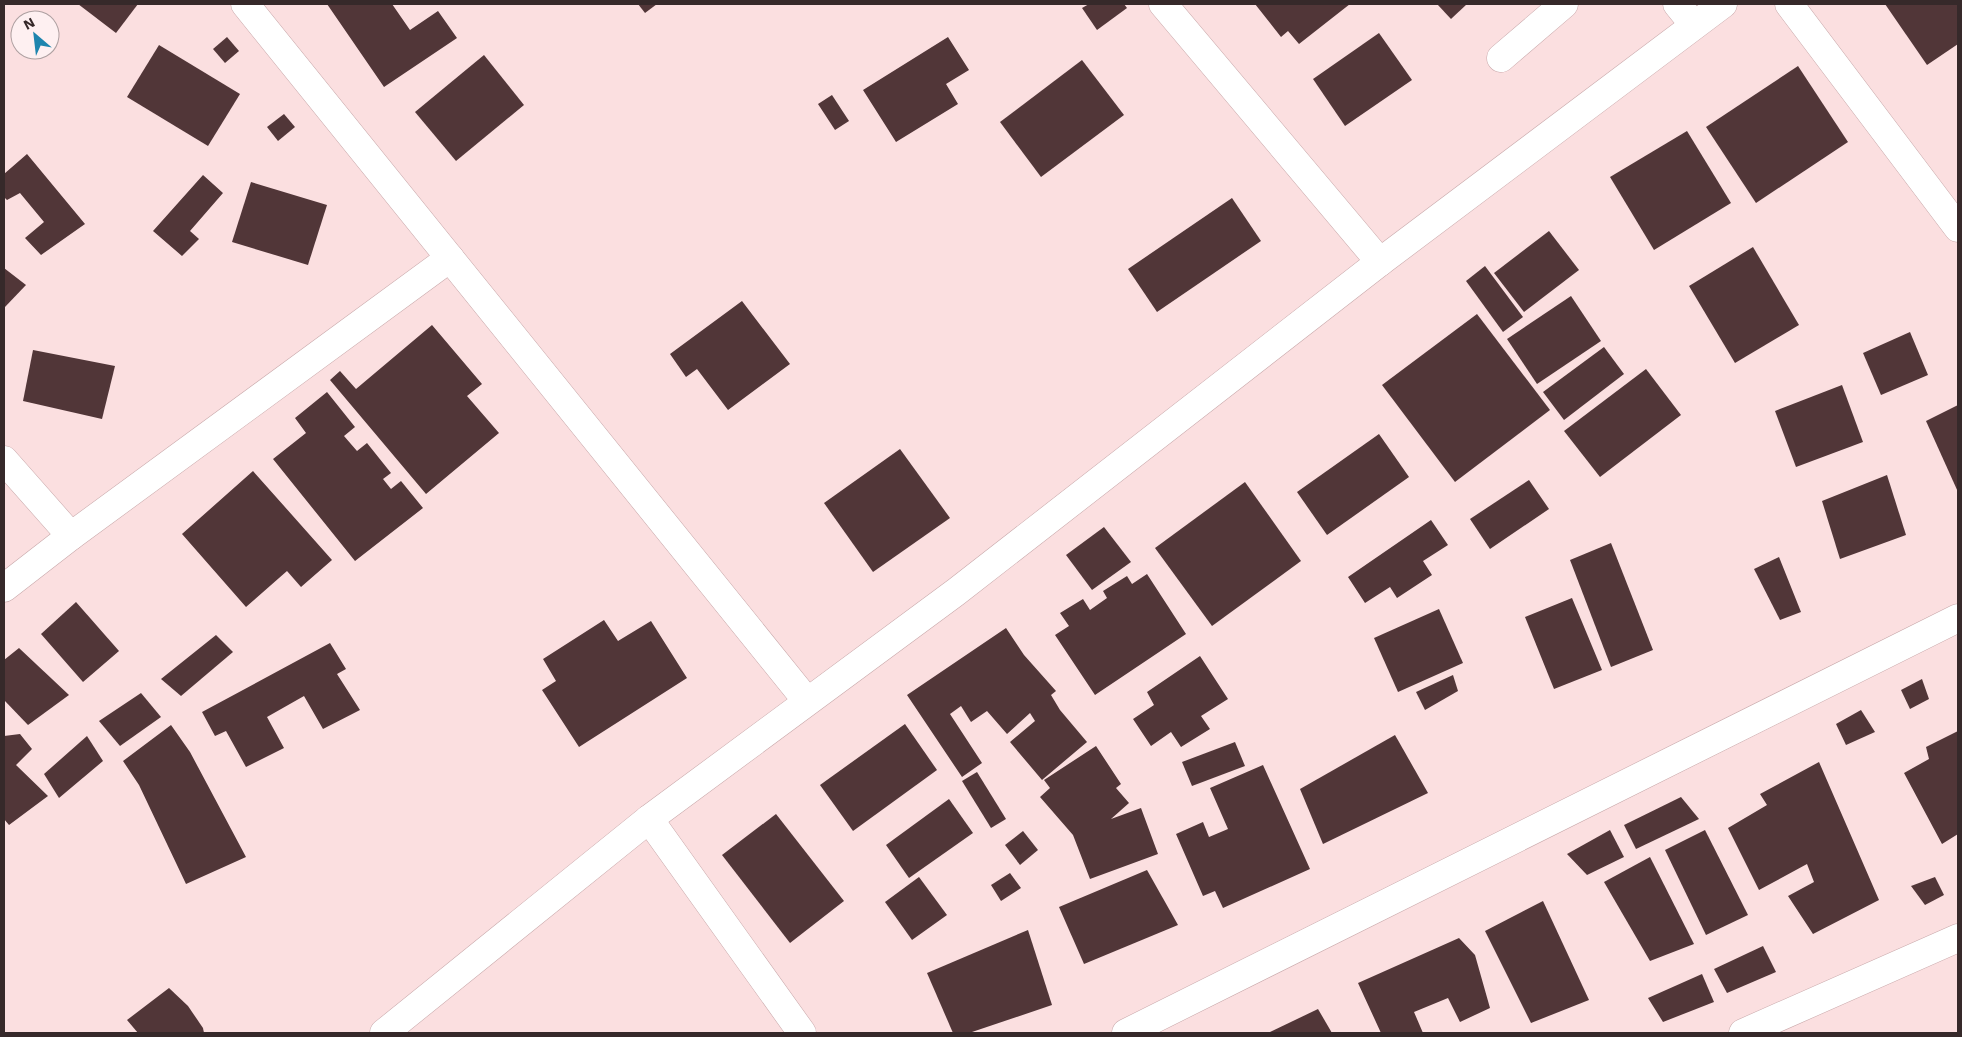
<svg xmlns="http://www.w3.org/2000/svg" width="1962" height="1037" viewBox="0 0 1962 1037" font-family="'Work Sans',sans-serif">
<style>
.building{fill:#513638}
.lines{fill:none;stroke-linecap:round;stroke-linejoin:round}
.street-casing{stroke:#c8a8aa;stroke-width:29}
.street{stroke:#fff;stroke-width:28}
</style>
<rect width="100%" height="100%" fill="#fbdfe0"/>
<g class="building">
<path d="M78 4H138L116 33Z"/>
<path d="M327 4H392L410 30 438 11 457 38 384 87Z"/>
<path d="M638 4H657L645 13Z"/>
<path d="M1089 4H1124L1127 8 1097 30 1082 8Z"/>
<path d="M1255 4H1350L1299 44 1288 31 1281 37Z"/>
<path d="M1437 4H1467L1451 19Z"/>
<path d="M1885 4H1958V44L1927 65Z"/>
<path d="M1379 33 1412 80 1345 126 1313 79Z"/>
<path d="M227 37 239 51 225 63 213 49Z"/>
<path d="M948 37 969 70 946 84 958 104 896 142 863 90Z"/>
<path d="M159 45 240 94 208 146 127 97Z"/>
<path d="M484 55 524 105 456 161 415 112Z"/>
<path d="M1082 60 1124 115 1041 177 1000 122Z"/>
<path d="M1798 66 1848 142 1756 203 1706 127Z"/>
<path d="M832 95 849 121 835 130 818 104Z"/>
<path d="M284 114 295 127 278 141 267 127Z"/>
<path d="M1687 131 1731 203 1654 250 1610 177Z"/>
<path d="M27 154 85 224 41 255 25 238 44 222 20 193 7 200 4 197V174Z"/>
<path d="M203 175 223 193 190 231 199 239 182 256 153 231Z"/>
<path d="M251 182 327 205 308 265 232 242Z"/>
<path d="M1232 198 1261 241 1157 312 1128 269Z"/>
<path d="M1549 231 1579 270 1524 312 1494 273Z"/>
<path d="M1753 247 1799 325 1735 363 1689 286Z"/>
<path d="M1485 266 1523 317 1503 332 1466 281Z"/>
<path d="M4 268 26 285 4 308Z"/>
<path d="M1571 296 1601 341 1537 384 1507 339Z"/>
<path d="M742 301 790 364 728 410 697 369 686 377 670 354Z"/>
<path d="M1477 314 1550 410 1455 482 1382 385Z"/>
<path d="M432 325 482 384 467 396 499 433 426 494 330 380 340 371 356 389Z"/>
<path d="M1910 332 1928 375 1881 395 1863 353Z"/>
<path d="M1604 347 1624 374 1564 420 1543 392Z"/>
<path d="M33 350 115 366 102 419 23 401Z"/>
<path d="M1646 369 1681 415 1600 477 1564 431Z"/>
<path d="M1842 385 1863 442 1796 467 1775 411Z"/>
<path d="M327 392 355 427 344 436 357 451 367 443 391 473 383 479 391 489 401 481 423 508 355 561 273 459 306 433 295 418Z"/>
<path d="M1958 405V492L1926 421Z"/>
<path d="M1379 434 1409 477 1327 535 1297 492Z"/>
<path d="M900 449 950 518 873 572 824 503Z"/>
<path d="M253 471 332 560 301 587 287 571 246 607 182 534Z"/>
<path d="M1887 475 1906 535 1840 559 1822 501Z"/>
<path d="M1529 480 1549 509 1490 549 1470 519Z"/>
<path d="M1245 482 1301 561 1212 626 1155 548Z"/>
<path d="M1431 520 1448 545 1423 561 1432 575 1397 598 1390 587 1365 603 1348 577Z"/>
<path d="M1104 527 1131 562 1092 590 1066 555Z"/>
<path d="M1611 543 1653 650 1611 667 1570 560Z"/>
<path d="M1779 557 1801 612 1780 620 1754 569Z"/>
<path d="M1147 574 1186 634 1095 695 1055 635 1069 626 1060 613 1083 599 1090 610 1107 598 1103 591 1127 576 1132 584Z"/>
<path d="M1572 598 1602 670 1554 689 1525 617Z"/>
<path d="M76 602 119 651 83 682 41 634Z"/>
<path d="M1439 609 1463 663 1398 692 1374 638Z"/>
<path d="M604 620 618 641 651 621 687 678 579 747 542 690 556 681 543 659Z"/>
<path d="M1006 628 1024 655 1056 691 1051 695 1060 710 1087 742 1042 780 1010 742 1035 721 1030 713 1007 734 987 711 971 722 961 706 950 714 982 763 962 777 907 695Z"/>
<path d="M216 635 233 652 181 696 161 679Z"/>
<path d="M330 643 346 669 337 674 360 710 323 729 304 696 267 717 284 748 246 767 226 731 215 736 202 712Z"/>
<path d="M19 648 69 695 28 725 4 700V660Z"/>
<path d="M1200 656 1228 699 1201 716 1210 729 1181 747 1171 732 1151 746 1133 719 1154 705 1147 692Z"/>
<path d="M1453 675 1458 691 1425 710 1416 692Z"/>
<path d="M1922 679 1929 699 1910 709 1901 690Z"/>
<path d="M141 693 161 717 120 746 99 721Z"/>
<path d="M1861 710 1875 732 1846 745 1836 724Z"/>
<path d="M905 724 937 770 853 831 820 785Z"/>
<path d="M171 725 190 752 246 857 186 884 139 785 123 761Z"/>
<path d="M1958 731V834L1942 844 1904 773 1929 759 1926 747Z"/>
<path d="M20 734 32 749 16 765 48 796 9 825 4 819V736Z"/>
<path d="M1395 735 1428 793 1323 844 1300 789Z"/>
<path d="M87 736 103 761 59 798 44 774Z"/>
<path d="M1235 742 1245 766 1192 786 1182 762Z"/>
<path d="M1096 746 1121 784 1116 788 1129 803 1111 819 1141 808 1158 854 1090 879 1073 835 1040 797 1050 788 1044 780Z"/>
<path d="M1819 762 1879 900 1813 934 1788 896 1814 882 1807 864 1759 890 1728 828 1767 805 1760 794Z"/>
<path d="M1263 765 1310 869 1223 908 1215 891 1203 896 1176 834 1203 822 1209 837 1228 829 1210 788Z"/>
<path d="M977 772 1006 819 991 828 962 781Z"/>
<path d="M1681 797 1699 819 1636 849 1624 825Z"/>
<path d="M949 799 973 833 909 878 886 845Z"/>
<path d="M776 814 844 901 790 943 722 855Z"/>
<path d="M1610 830 1624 857 1587 875 1567 854Z"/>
<path d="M1705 830 1748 915 1706 935 1665 850Z"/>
<path d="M1023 831 1038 850 1020 865 1005 845Z"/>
<path d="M1650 857 1694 944 1650 961 1604 882Z"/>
<path d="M1147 870 1178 925 1084 964 1059 907Z"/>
<path d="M1010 873 1021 888 1001 901 991 885Z"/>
<path d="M919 877 947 915 912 940 885 902Z"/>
<path d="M1935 877 1944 895 1925 905 1911 886Z"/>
<path d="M1543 901 1589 1000 1531 1023 1485 931Z"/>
<path d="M1028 930 1052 1005 969 1033H953L927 973Z"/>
<path d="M1459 938 1475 955 1490 1008 1460 1022 1448 998 1414 1012 1423 1033H1381L1358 983Z"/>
<path d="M1763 946 1776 972 1727 993 1714 969Z"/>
<path d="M1702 974 1714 1002 1663 1022 1648 998Z"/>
<path d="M169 988 188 1006 203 1028 204 1033H138L127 1020Z"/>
<path d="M1318 1009 1332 1033 1270 1032Z"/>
</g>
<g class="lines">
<g class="street-casing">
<g id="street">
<path d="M245 4 807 701"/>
<path d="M1163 4 1380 262"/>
<path d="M1677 4 1694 25"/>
<path d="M1789 4 1958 228"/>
<path d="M1501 58 1564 4"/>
<path d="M4 460 71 536 450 258"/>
<path d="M4 588 71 536"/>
<path d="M649 819 802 1033"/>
<path d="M384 1033 649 819 956 592 1380 262 1723 4"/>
<path d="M1126 1033 1958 618"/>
<path d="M1743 1033 1958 938"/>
</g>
</g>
<use href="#street" class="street"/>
</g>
<rect width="1962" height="1037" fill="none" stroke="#36292a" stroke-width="10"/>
<g transform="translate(35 35) rotate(332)"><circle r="24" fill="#fef0f1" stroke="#aea0a1"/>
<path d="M0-4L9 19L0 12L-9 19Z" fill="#1e85ae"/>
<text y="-8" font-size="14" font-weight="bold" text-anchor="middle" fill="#36292a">N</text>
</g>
</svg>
